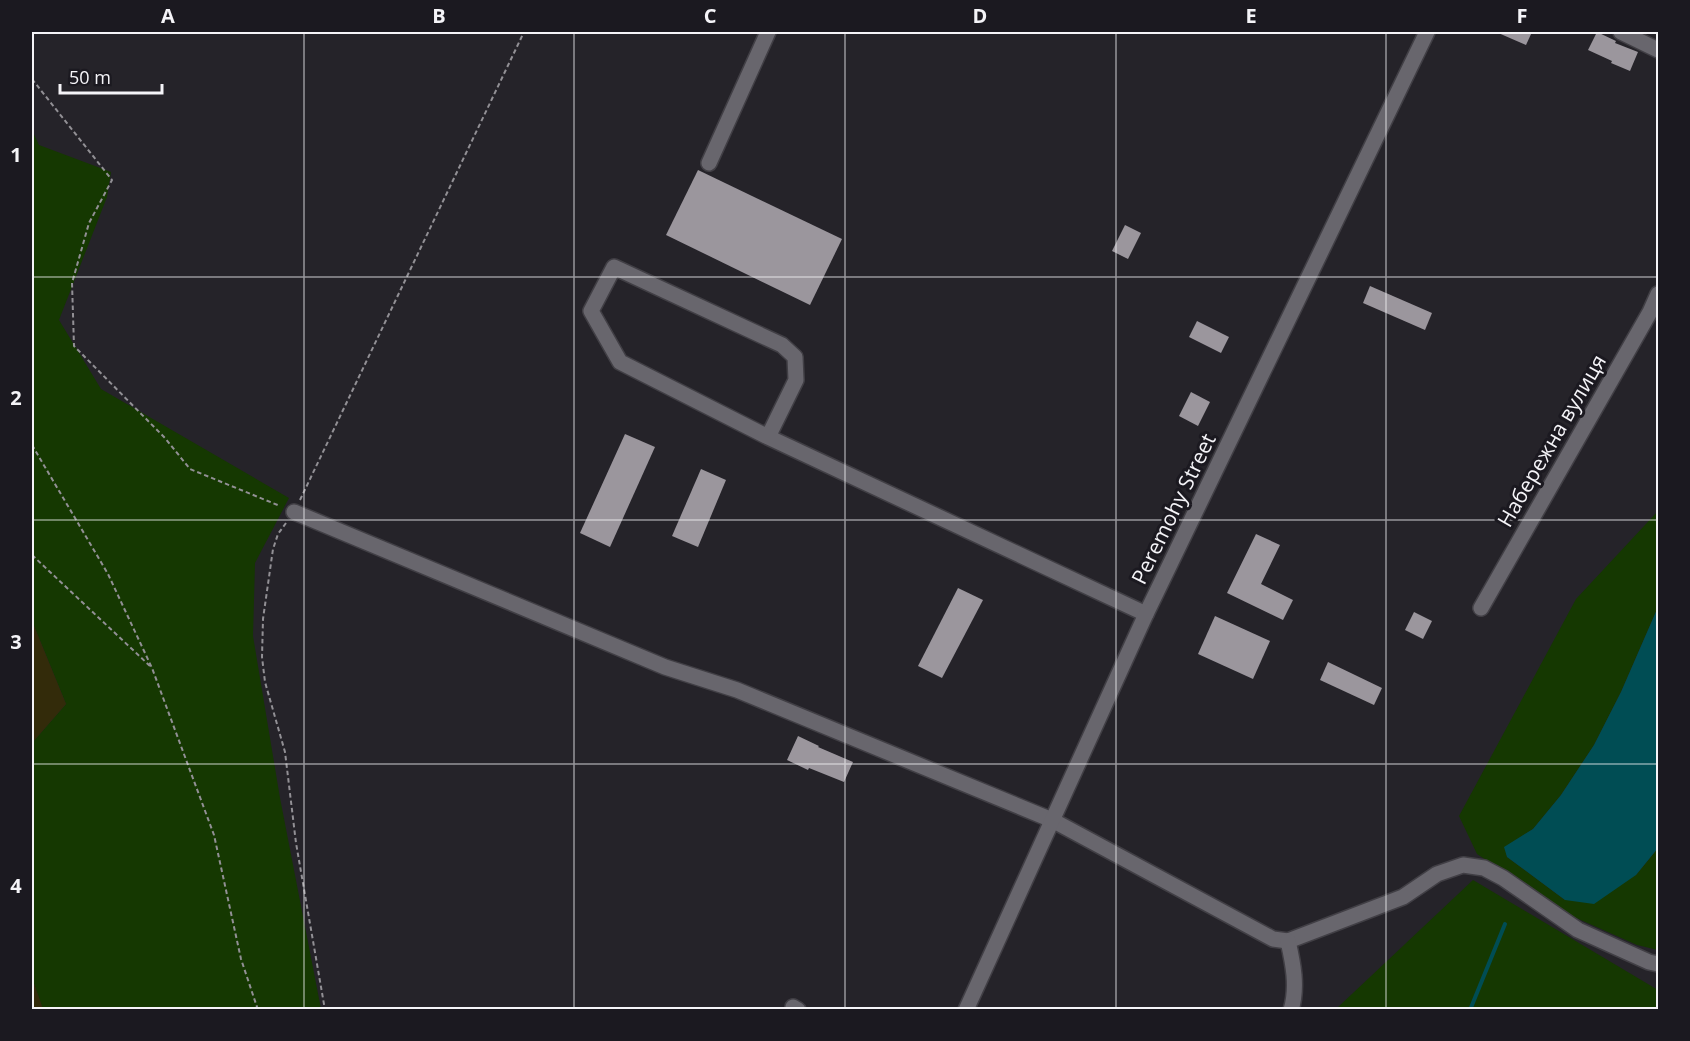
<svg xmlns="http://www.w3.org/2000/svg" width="1690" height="1041" viewBox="0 0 1690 1041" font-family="'Open Sans',sans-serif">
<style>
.green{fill:#153801}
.sand{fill:#332b0a}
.water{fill:#004d54}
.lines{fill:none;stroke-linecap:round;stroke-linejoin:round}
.stream{stroke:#004d54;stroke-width:4}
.building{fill:#9b969d}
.minor-casing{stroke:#413f45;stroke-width:18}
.path{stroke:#929095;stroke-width:2;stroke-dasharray:4.5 3;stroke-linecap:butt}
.minor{stroke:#68666d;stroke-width:15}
.grid{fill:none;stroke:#f5f4f8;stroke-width:1.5;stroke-opacity:0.55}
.labels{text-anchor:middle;stroke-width:6;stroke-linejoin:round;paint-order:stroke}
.street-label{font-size:21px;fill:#f5f4f8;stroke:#1b1920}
.neatline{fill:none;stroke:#f5f4f8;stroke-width:2}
.grid-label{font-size:20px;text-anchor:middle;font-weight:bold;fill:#f5f4f8}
</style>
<rect width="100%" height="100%" fill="#252329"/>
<g class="green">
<path d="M32 130 39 145 111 172 107 197 59 320 101 389 289 498 255 563 253 636 280 798 321 1009H43L32 978V743L66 704 32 621Z"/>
<path d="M1658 511V607L1621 692 1594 745 1561 795 1533 829 1505 847 1507 857 1565 900 1636 875 1658 848V950L1637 945 1565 913 1477 854 1459 816 1576 599Z"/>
<path d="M1473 880 1658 990V1009H1336Z"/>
</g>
<g class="sand">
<path d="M32 621 66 704 32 743Z"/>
<path d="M32 978 43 1009H32Z"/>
</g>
<path class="water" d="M1658 607V848L1636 875 1594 904 1565 900 1507 857 1504 847 1533 829 1561 795 1594 745 1621 692Z"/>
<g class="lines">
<path class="stream" d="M1470 1010 1505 924"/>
</g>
<g class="building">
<path d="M1496 32H1532L1526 45Z"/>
<path d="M1597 32 1616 41 1615 43 1638 52 1630 71 1611 63 1612 61 1588 50Z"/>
<path d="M698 170 842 239 810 305 666 235Z"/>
<path d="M1125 225 1141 233 1128 259 1112 251Z"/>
<path d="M1370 286 1432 313 1425 330 1363 303Z"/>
<path d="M1197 321 1229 337 1221 353 1189 337Z"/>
<path d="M1191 392 1210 402 1198 426 1179 416Z"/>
<path d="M625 434 655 447 610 547 580 533Z"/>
<path d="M701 469 726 480 698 547 672 536Z"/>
<path d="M1256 534 1280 545 1261 584 1293 600 1283 620 1227 593Z"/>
<path d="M958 588 983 600 942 678 918 666Z"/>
<path d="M1414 612 1432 621 1423 639 1405 630Z"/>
<path d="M1215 616 1270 641 1253 679 1198 654Z"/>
<path d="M1328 662 1382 688 1374 705 1320 680Z"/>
<path d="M798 736 819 746 818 747 853 762 844 782 809 768 808 770 787 760Z"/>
</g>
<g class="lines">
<g class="minor-casing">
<g id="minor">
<path d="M1621 32 1658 50"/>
<path d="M709 163 768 32"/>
<path d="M768 437 796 380 795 357 782 345 614 267 591 311 620 362 768 437 1146 614"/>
<path d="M294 512 665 667 737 690 1052 820 1273 939 1288 941 1403 897 1437 874 1463 865 1484 868 1503 878 1578 930 1649 962 1658 964"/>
<path d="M1481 608 1650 312 1658 294"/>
<path d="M1288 941C1293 963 1298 987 1291 1010"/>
<path d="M793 1007 798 1010"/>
<path d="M966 1010 1146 614 1427 32"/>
</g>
</g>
<g class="path">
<path d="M32 79 112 180 89 223 72 283 74 346 165 438 190 469 280 506"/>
<path d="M32 445 108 574 152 668 214 835 241 959 258 1010"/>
<path d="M300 500 524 32"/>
<path d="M286 523 278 534 273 549 263 619 262 657 265 682 285 752 296 843 325 1010"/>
<path d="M32 555 150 666"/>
</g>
<use href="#minor" class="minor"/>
</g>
<path class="grid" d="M304 32V1010M574 32V1010M845 32V1010M1116 32V1010M1386 32V1010M32 277H1658M32 520H1658M32 764H1658"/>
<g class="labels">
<g class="street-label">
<text transform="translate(1552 441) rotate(-60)" y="7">Набережна вулиця</text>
<text transform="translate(1174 509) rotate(-64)" y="7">Peremohy Street</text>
</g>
</g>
<rect width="1690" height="1041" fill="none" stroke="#1b1920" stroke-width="66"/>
<path d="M60 84v9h102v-9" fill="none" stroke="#f5f4f8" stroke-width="3"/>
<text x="69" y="84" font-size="18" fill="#f5f4f8" stroke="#1b1920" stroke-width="4.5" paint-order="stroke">50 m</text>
<rect x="33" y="33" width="1624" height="975" class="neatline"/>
<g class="grid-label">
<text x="168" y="23">A</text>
<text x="439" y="23">B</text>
<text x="710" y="23">C</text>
<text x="980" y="23">D</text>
<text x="1251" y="23">E</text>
<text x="1522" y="23">F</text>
<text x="16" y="162">1</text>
<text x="16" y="405">2</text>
<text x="16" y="649">3</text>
<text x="16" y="893">4</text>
</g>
</svg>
